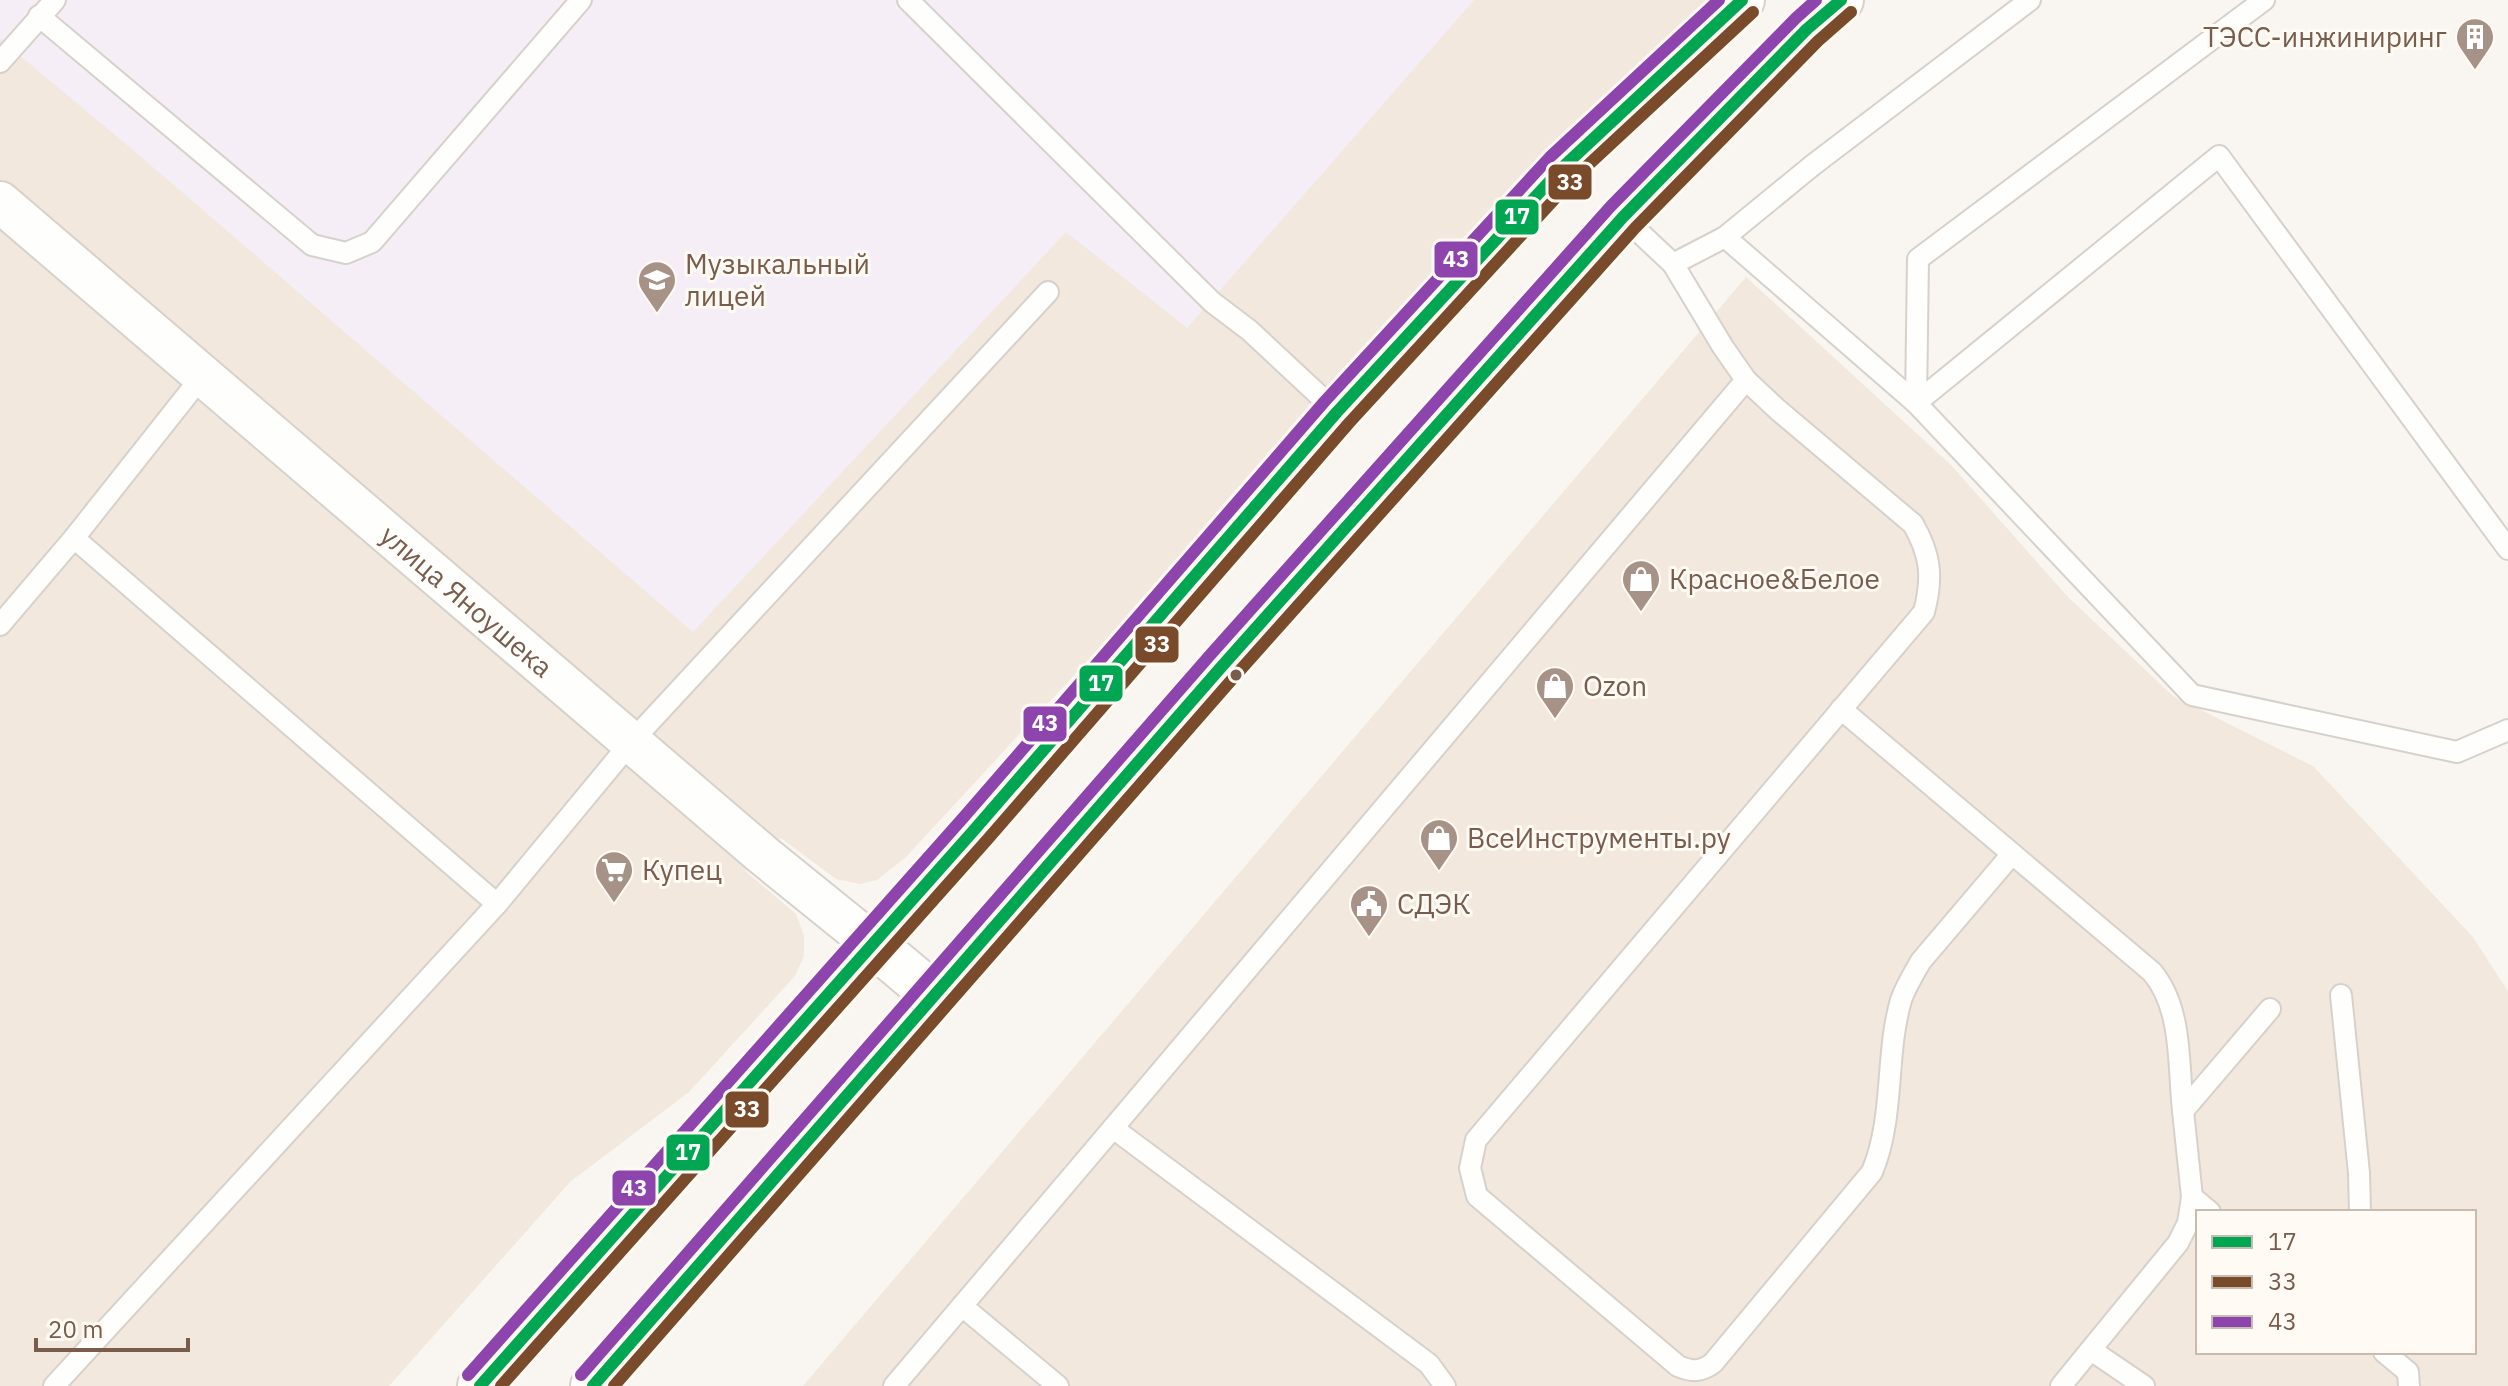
<svg xmlns="http://www.w3.org/2000/svg" width="2508" height="1386" viewBox="0 0 2508 1386" font-family="'IBM Plex Sans',sans-serif">
<style>
.residential{fill:#f2e8de;fill-rule:evenodd}
.education{fill:#f6eef6}
.lines{fill:none;stroke-linecap:round;stroke-linejoin:round}
.lane-casing{stroke:#d7d1cb;stroke-width:24}
.street-casing{stroke:#d7d1cb;stroke-width:44}
.secondary-casing{stroke:#d9d2cb;stroke-width:48}
.lane{stroke:#fefefd;stroke-width:20}
.street{stroke:#fefefd;stroke-width:40}
.secondary{stroke:#fefefd;stroke-width:44}
.bus-1-casing{stroke:#fffaf3;stroke-width:18}
.bus-2-casing{stroke:#fffaf3;stroke-width:18}
.bus-3-casing{stroke:#fffaf3;stroke-width:18}
.bus-1{stroke:#00a651;stroke-width:12}
.bus-2{stroke:#7a4b2a;stroke-width:12}
.bus-3{stroke:#8e44ad;stroke-width:12}
.bus-dot{fill:#7a5c4d;stroke:#fffaf3;stroke-width:3}
.labels{text-anchor:middle;stroke-width:6;stroke-linejoin:round;paint-order:stroke}
.poi-label{font-size:28px;fill:#7a5c4d;stroke:#fffaf3;text-anchor:start}
.street-label{font-size:28px;fill:#7a5c4d;stroke:#fffaf3}
.line-badge{stroke:#fffaf3;stroke-width:3}
.badge-label{font-size:22px;text-anchor:middle;font-weight:bold;fill:#fff}
</style>
<rect width="100%" height="100%" fill="#f9f5f0"/>
<g class="residential">
<path d="M0 0H1718L1564 145 906 857 877 880 860 884 836 879 781 838 745 871 796 914 804 936V956L795 976 689 1092 570 1182 389 1386H0Z"/>
<path d="M1746 277 1951 465 2068 597 2173 696 2313 766 2472 936 2508 991V1386H803ZM2198 1212H2474V1352H2198Z"/>
</g>
<path class="education" d="M0 0H1474L1187 328 1066 232 693 632 139 155 0 39Z"/>
<g class="lines">
<g class="lane-casing">
<g id="lane">
<path d="M908 0 1212 302 1249 330 1337 412"/>
<path d="M2264 0 1918 259 1916 403 2192 695 2457 752 2508 730"/>
<path d="M39 16 312 245 346 253 372 242 581 0"/>
<path d="M0 62 55 0"/>
<path d="M1623 217 1673 264 1723 347 1746 380 1778 410 1913 524C1931 555 1933 578 1924 612L1476 1140 1470 1168 1477 1196 1678 1366C1692 1372 1701 1372 1713 1363L1872 1172C1895 1117 1885 1055 1901 1000 1906 986 1914 973 1921 961L2012 854"/>
<path d="M1725 237 1916 403 2219 156 2508 549"/>
<path d="M1673 264 1725 237 1813 165 2030 0"/>
<path d="M74 538 497 904 632 741 1048 292"/>
<path d="M0 625 74 538 203 375"/>
<path d="M1841 709 2152 972C2183 1009 2178 1065 2183 1111L2270 1009"/>
<path d="M2341 995 2359 1173 2360 1212"/>
<path d="M2183 1111 2192 1197"/>
<path d="M1113 1128 1746 380"/>
<path d="M962 1306 1058 1386"/>
<path d="M2091 1350 2144 1386"/>
<path d="M2384 1352 2408 1372 2409 1386"/>
<path d="M54 1386 497 904"/>
<path d="M894 1386 1113 1128 1429 1364 1445 1386"/>
<path d="M2061 1386 2178 1243 2188 1223 2192 1197 2210 1212"/>
</g>
</g>
<g class="street-casing">
<g id="street">
<path id="s1" d="M0 202 763 855 873 944"/>
</g>
</g>
<g class="secondary-casing">
<g id="secondary">
<path d="M873 944 934 995"/>
<path d="M480 1386 975 829 1337 412 1562 168 1742 0"/>
<path d="M593 1386 1223 665 1623 217 1807 29 1841 0"/>
</g>
</g>
<use href="#lane" class="lane"/>
<use href="#street" class="street"/>
<use href="#secondary" class="secondary"/>
<g class="bus-1-casing">
<g id="bus-1">
<path d="M480 1386 975 829 1337 412 1562 168 1742 0"/>
<path d="M593 1386 1223 665 1623 217 1807 29 1841 0"/>
</g>
</g>
<g class="bus-2-casing">
<g id="bus-2">
<path d="M501 1386 987 840 1349 423 1573 179 1753 12"/>
<path d="M614 1386 1235 676 1635 228 1818 41 1851 12"/>
</g>
</g>
<g class="bus-3-casing">
<g id="bus-3">
<path d="M468 1375 963 818 1325 401 1550 157 1719 0"/>
<path d="M581 1375 1211 654 1611 206 1796 18 1816 0"/>
</g>
</g>
<use href="#bus-1" class="bus-1"/>
<use href="#bus-2" class="bus-2"/>
<use href="#bus-3" class="bus-3"/>
</g>
<defs>
<g id="building-pin" transform="scale(2)"><path d="M0 17L-7.5 6A9.5 9.5 0 1 1 7.5 6Z" fill="#a69286" stroke="#fffaf3"/><path d="M-4-6H4V6H1V3H-1V6H-4ZM-2.5-4.3h1.7v1.8h-1.7ZM.8-4.3h1.7v1.8H.8ZM-2.5-1h1.7V.8h-1.7ZM.8-1h1.7V.8H.8Z" fill="#fff"/></g>
<g id="school-pin" transform="scale(2)"><path d="M0 17L-7.5 6A9.5 9.5 0 1 1 7.5 6Z" fill="#a69286" stroke="#fffaf3"/><path d="M0-5L7-2L0 1L-7-2ZM-4 1L0 2.5L4 1V4Q0 6-4 4Z" fill="#fff"/></g>
<g id="shop-pin" transform="scale(2)"><path d="M0 17L-7.5 6A9.5 9.5 0 1 1 7.5 6Z" fill="#a69286" stroke="#fffaf3"/><path d="M-5-2.5h2.3a2.7 3.5 0 0 1 5.4 0H5L5.5 6h-11ZM-1.5-2.5h3a1.5 2.3 0 0 0-3 0Z" fill="#fff"/></g>
<g id="supermarket-pin" transform="scale(2)"><path d="M0 17L-7.5 6A9.5 9.5 0 1 1 7.5 6Z" fill="#a69286" stroke="#fffaf3"/><path d="M-6-5.5h2.5l.6 2H6L4.5 2H-2.5L-4.4-4H-6ZM-1.5 3.2a1.3 1.3 0 1 0 .1 0ZM3 3.2a1.3 1.3 0 1 0 .1 0Z" fill="#fff"/></g>
<g id="civic-pin" transform="scale(2)"><path d="M0 17L-7.5 6A9.5 9.5 0 1 1 7.5 6Z" fill="#a69286" stroke="#fffaf3"/><path d="M-.6-6.5H3V-4.5H.6V-3L4-1V1h2V6H-6V1h2V-1L-.6-3ZM-1.2 2.5V6h2.4V2.5Z" fill="#fff"/></g>
</defs>
<g fill-rule="evenodd">
<use href="#building-pin" x="2475" y="37"/>
<use href="#school-pin" x="657" y="280"/>
<use href="#shop-pin" x="1641" y="579"/>
<use href="#shop-pin" x="1555" y="686"/>
<use href="#shop-pin" x="1439" y="838"/>
<use href="#supermarket-pin" x="614" y="870"/>
<use href="#civic-pin" x="1369" y="904"/>
</g>
<circle class="bus-dot" cx="1236" cy="675" r="7"/>
<g class="labels">
<g class="poi-label">
<text x="2447" y="47" text-anchor="end">ТЭСС-инжиниринг</text>
<text x="685" y="274">Музыкальный<tspan x="685" dy="32">лицей</tspan></text>
<text x="1669" y="589">Красное&amp;Белое</text>
<text x="1583" y="696">Ozon</text>
<text x="1467" y="848">ВсеИнструменты.ру</text>
<text x="642" y="880">Купец</text>
<text x="1397" y="914">СДЭК</text>
</g>
<g class="street-label">
<text dy="10" stroke="none"><textPath href="#s1" startOffset="614">улица Яноушека</textPath></text>
</g>
</g>
<g class="line-badge">
<rect x="1547" y="163" width="46" height="38" rx="8" fill="#7a4b2a"/>
<rect x="1494" y="198" width="46" height="38" rx="8" fill="#00a651"/>
<rect x="1433" y="240" width="46" height="39" rx="8" fill="#8e44ad"/>
<rect x="1134" y="625" width="46" height="39" rx="8" fill="#7a4b2a"/>
<rect x="1078" y="664" width="46" height="39" rx="8" fill="#00a651"/>
<rect x="1022" y="705" width="46" height="38" rx="8" fill="#8e44ad"/>
<rect x="724" y="1090" width="46" height="39" rx="8" fill="#7a4b2a"/>
<rect x="665" y="1133" width="46" height="39" rx="8" fill="#00a651"/>
<rect x="611" y="1169" width="46" height="38" rx="8" fill="#8e44ad"/>
</g>
<g class="badge-label">
<text x="1570" y="190">33</text>
<text x="1517" y="224">17</text>
<text x="1456" y="267">43</text>
<text x="1157" y="652">33</text>
<text x="1101" y="691">17</text>
<text x="1045" y="731">43</text>
<text x="747" y="1117">33</text>
<text x="688" y="1160">17</text>
<text x="634" y="1196">43</text>
</g>
<rect x="2196" y="1210" width="280" height="144" fill="#fffaf3" stroke="#cabbb1" stroke-width="2"/>
<rect x="2212" y="1236" width="40" height="12" fill="#00a651" stroke="#cabbb1" stroke-width="2"/>
<text x="2268" y="1250" font-size="24" fill="#7a5c4d">17</text>
<rect x="2212" y="1276" width="40" height="12" fill="#7a4b2a" stroke="#cabbb1" stroke-width="2"/>
<text x="2268" y="1290" font-size="24" fill="#7a5c4d">33</text>
<rect x="2212" y="1316" width="40" height="12" fill="#8e44ad" stroke="#cabbb1" stroke-width="2"/>
<text x="2268" y="1330" font-size="24" fill="#7a5c4d">43</text>
<path d="M36 1338v12h152v-12" fill="none" stroke="#7a5c4d" stroke-width="4"/>
<text x="48" y="1338" font-size="24" fill="#7a5c4d" stroke="#fffaf3" stroke-width="6" paint-order="stroke">20 m</text>
</svg>
